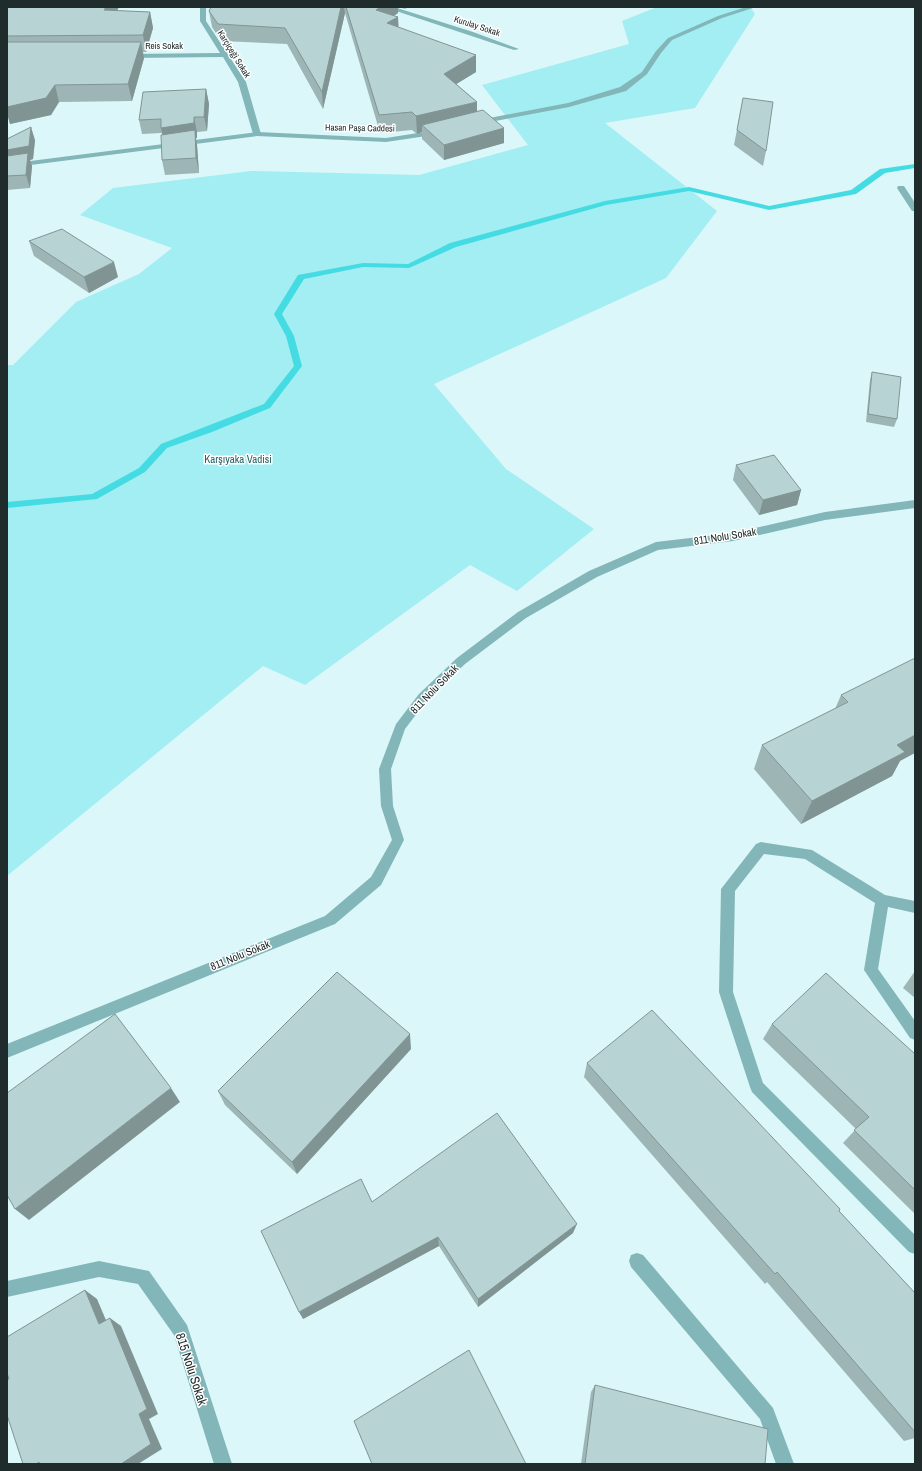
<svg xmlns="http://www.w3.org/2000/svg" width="922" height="1471" viewBox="0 0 922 1471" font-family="'Archivo Narrow',sans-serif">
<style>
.green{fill:#a2eef2}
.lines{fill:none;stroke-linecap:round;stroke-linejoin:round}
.stream{fill:#45dbe3;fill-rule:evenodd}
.service{fill:#82b6b9;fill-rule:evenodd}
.minor{fill:#82b6b9;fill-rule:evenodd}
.tertiary{fill:#82b6b9;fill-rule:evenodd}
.wall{fill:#9eb5b6}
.shaded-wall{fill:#819494}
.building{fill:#b8d3d4;stroke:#819494}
.labels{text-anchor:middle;stroke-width:3;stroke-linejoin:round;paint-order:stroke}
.far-street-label{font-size:9px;fill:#202b2b;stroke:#fff}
.park-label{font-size:11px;fill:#256164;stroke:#fff}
.street-label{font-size:11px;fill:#202b2b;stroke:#fff}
.near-street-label{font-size:13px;fill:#202b2b;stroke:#fff}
</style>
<rect width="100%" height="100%" fill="#dbf7f9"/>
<path class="green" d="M657 7H750L755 14 695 108 605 123 717 211 666 278 434 384 506 469 594 529 517 591 470 565 305 685 263 666 7 876V365H13L76 302 139 274 172 248 80 215 113 188 251 171 419 175 528 145 482 85 629 44 622 21Z"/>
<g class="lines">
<path class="stream" d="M915 164V168L885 173 856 194 769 210 689 191 606 205 456 247 409 268 363 267 304 279 282 314 294 336 302 366 270 408 212 432 167 448 145 472 97 499 7 508V502L92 494 139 468 161 444 264 404 294 366 286 336 274 314 298 275 363 263 408 264 450 243 605 201 689 187 769 206 851 190 880 169Z"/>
<path class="service" d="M761 842 812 850 885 895 915 901V913L888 907 878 969 915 1021V1040L910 1038 864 970 875 903 805 859 764 854 735 891 733 992 763 1083 915 1235V1254L909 1252 752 1092 750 1087 719 992 721 889 756 844Z"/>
<g class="minor">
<path d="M200 7H206V21L246 82 261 134 260 136 253 134 238 82 223 57 128 58 125 56 128 54 220 53 200 21Z"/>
<path d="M384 7H394L473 32 519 49 514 50Z"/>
<path d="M898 186H904L915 203V211H912L897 188Z"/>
<path d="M915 500V508L825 520 733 541 658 550 597 577 526 618 465 664 427 700 405 729 391 769 393 806 404 840 381 885 335 924 7 1058V1044L325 916 371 877 392 840 381 806 379 769 396 724 419 694 457 658 518 612 589 571 656 542 733 533 825 512Z"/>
<path d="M637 1253 643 1255 773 1408 794 1464H776L760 1419 631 1267 629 1261 631 1255Z"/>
<path d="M99 1261 149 1271 187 1325 232 1464H214L174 1335 138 1284 99 1277 7 1297V1281Z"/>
</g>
<g class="tertiary">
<path d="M746 7H756L722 18 672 40 661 53 647 74 626 91 569 107 479 124 475 122 479 120 568 103 620 87 642 72 656 51 668 38 718 16Z"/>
<path d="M437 130H440V134L386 142 257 136 7 168V164L257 132 386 138Z"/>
</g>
</g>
<g class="wall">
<path d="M7 7H119L117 11 150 12 153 28 146 52H143L144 58 132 101 59 102 51 115 10 124 7 113Z"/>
<path d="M211 7H398V13L394 16 398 17V27L476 72 456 84 477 102V112L504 128V143L444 160 422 139V132L417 134 412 130 380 133 345 13 323 109 287 44 221 41 212 27 209 11Z"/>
<path d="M399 7H408L405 9Z"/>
<path d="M206 89 209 104 207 131 197 132V138H196L197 145 199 173 165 175 162 160V133L142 134 139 120Z"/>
<path d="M743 98 766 151 763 166 734 145Z"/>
<path d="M7 139 35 140 33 159 30 160 32 166 30 188 7 190Z"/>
<path d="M29 241 118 277 89 293 34 256Z"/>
<path d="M872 372 897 419 894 427 866 422 870 380Z"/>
<path d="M736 465 801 490 797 505 759 515 733 480Z"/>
<path d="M841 695 900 761 892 776 801 824 754 769 762 745 835 709Z"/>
<path d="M915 971V998L903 988Z"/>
<path d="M772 1024 915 1054V1214L843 1143 856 1129 763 1039Z"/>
<path d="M411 1049 297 1174 225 1105 218 1091Z"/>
<path d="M587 1063 839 1211 915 1293V1438L904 1441 767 1282 765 1284 584 1077Z"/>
<path d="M372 1202 573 1233 478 1307 439 1246 303 1319Z"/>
<path d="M595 1385 765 1464H581L591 1392Z"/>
</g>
<g class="shaded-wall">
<path d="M106 7H119L108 26 104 10Z"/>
<path d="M341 7H344L345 13 323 109 322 92Z"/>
<path d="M381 7H398V13L377 26 376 10Z"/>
<path d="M150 12 153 28 146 52 143 35Z"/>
<path d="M398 17 399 34 387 23Z"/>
<path d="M141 42 144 58 132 101 128 84Z"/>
<path d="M476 55V72L445 91 444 74Z"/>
<path d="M55 85 59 102 51 115 10 124 7 113V107Z"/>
<path d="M206 89 209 104 207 131 204 117Z"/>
<path d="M477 102V119L422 125V132L417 134 416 116Z"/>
<path d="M194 117 197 132V138H196L197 145 199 173 196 158 164 142 161 128Z"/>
<path d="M31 127 35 140 33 159 30 160 32 166 30 188 26 175 7 164V150Z"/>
<path d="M504 128V143L444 160V145Z"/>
<path d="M114 262 118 277 89 293 84 277Z"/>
<path d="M801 490 797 505 759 515 763 500Z"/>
<path d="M915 735V753L900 761 892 776 801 824 812 801 897 745Z"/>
<path d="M410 1034 411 1049 297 1174 292 1162Z"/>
<path d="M171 1088 180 1102 29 1220 15 1209Z"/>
<path d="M577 1224 573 1233 478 1307V1299Z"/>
<path d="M438 1237 439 1246 303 1319 299 1312Z"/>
<path d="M85 1290 97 1299 111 1332 99 1324Z"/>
<path d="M110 1318 121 1326 158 1414 149 1419 162 1449 138 1464H121L139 1414Z"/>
</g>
<g class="building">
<path d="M7 7H106L104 10 150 12 143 35 7 36Z"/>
<path d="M211 7H341L322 92 285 28 218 24 209 11Z"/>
<path d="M346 7H381L376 10 398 17 387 23 476 55 444 74 477 102 416 116 412 112 379 115Z"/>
<path d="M7 42H141L128 84 55 85 46 98 7 107Z"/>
<path d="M206 89 204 117H194V123L161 128V119L139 120 143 92Z"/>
<path d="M743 98 773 102 766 151 737 130Z"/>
<path d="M483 110 504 128 444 145 422 125Z"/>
<path d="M31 127 29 146 7 150V139Z"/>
<path d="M195 130 196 158 162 160 161 135Z"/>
<path d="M28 153 26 175 7 176V156Z"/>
<path d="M62 229 114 262 84 277 29 241Z"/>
<path d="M872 372 901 377 897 419 868 414Z"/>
<path d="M774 455 801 490 763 500 736 465Z"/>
<path d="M915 658V735L897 745 905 752 812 801 762 745 848 702 841 695Z"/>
<path d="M337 972 410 1034 292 1162 218 1091Z"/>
<path d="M826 973 915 1054V1190L854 1130 869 1117 772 1024Z"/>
<path d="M652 1010 840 1209 839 1211 915 1293V1432L777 1272 775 1274 587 1063Z"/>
<path d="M115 1014 171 1088 15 1209 7 1195V1093Z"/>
<path d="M497 1113 577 1224 478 1299 438 1237 299 1312 261 1231 361 1179 372 1202Z"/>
<path d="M85 1290 99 1324 110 1318 147 1409 139 1414 151 1444 121 1464H40L39 1462 36 1464H23L7 1415V1380L9 1379 7 1373V1337Z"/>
<path d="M469 1350 526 1464H372L354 1421Z"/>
<path d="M595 1385 768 1429 765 1464H585Z"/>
</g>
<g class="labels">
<g class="far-street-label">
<text transform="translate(477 26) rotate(18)" y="3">Kurulay Sokak</text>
<text x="164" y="49">Reis Sokak</text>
<text transform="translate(234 54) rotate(58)" y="3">Karçiçeği Sokak</text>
<text transform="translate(360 128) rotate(1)" y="3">Hasan Paşa Caddesi</text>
</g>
<g class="park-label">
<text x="238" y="463">Karşıyaka Vadisi</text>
</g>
<g class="street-label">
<text transform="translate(725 536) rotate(-9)" y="4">811 Nolu Sokak</text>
<text transform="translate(434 689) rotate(-46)" y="4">811 Nolu Sokak</text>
<text transform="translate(240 955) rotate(-22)" y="4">811 Nolu Sokak</text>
</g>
<g class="near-street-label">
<text transform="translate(192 1369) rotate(72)" y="5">815 Nolu Sokak</text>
</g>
</g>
<rect width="922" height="1471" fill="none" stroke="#202b2b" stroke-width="16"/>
</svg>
